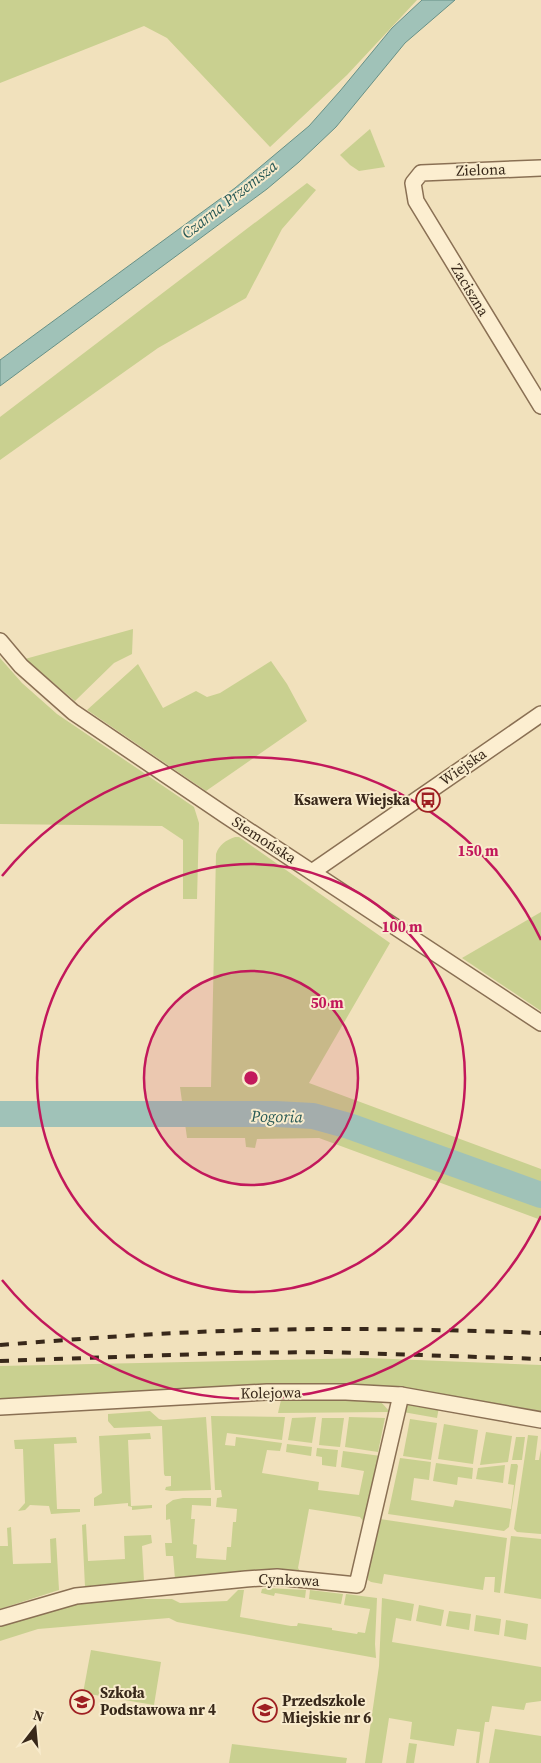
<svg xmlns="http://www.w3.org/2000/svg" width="541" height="1763" viewBox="0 0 541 1763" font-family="'Source Serif 4',serif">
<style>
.green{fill:#c9d090}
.water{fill:#a0c2b8;stroke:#679086}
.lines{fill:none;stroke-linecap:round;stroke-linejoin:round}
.river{stroke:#a0c2b8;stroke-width:26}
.minor-casing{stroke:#8a7054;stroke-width:18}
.minor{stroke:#fceed0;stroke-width:15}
.rail{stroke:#38281a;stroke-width:4;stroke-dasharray:9 9;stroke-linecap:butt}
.ring{fill:none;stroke:#c2185b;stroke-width:2.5}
.labels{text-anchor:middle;stroke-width:4;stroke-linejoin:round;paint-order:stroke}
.street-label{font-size:15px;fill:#38281a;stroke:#f8ebcc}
.poi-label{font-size:15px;font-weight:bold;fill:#38281a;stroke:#f8ebcc;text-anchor:start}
.water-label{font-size:16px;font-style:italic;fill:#285956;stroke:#f8ebcc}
.centre{fill:#c2185b;stroke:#f8ebcc;stroke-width:2.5}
.ring-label{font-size:15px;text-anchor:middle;font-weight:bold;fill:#c2185b;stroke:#f8ebcc;stroke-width:4;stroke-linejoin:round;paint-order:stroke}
</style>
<rect width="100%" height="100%" fill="#f1e1bc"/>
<g class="green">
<path d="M0 0H417L347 75 270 147 167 38 144 26 0 83Z"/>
<path d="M370 129 385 167 359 171 350 165 340 155Z"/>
<path d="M307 183 316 190 282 229 246 298 158 348 0 460V417Z"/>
<path d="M133 629 132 654 114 663 75 701 25 659Z"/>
<path d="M0 658 22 683 57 714 194 807 199 823 197 899H183V840L162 826 0 824Z"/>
<path d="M271 661 287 684 307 721 206 791 87 710 138 664 163 708 196 691 207 697 220 693Z"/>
<path d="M235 837H239L390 943 309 1083 541 1169V1220L319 1138 257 1139 255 1148 246 1147 245 1138H187L180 1087H211L216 854C219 845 226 840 235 837Z"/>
<path d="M541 912V1011L462 958Z"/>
<path d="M368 1358 541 1365V1411L414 1390 360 1386 0 1402V1366Z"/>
<path d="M373 1399 381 1402 390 1412 278 1413 281 1400Z"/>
<path d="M410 1404 439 1407 437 1418 403 1412 405 1407Z"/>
<path d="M150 1411 159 1419 163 1420 206 1417 211 1490 171 1491 165 1490 166 1487 171 1486V1476H165L164 1474 162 1426 114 1428 108 1421V1414Z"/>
<path d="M211 1416 285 1417 282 1440 227 1433 225 1445 235 1446 236 1437 282 1443 280 1451 267 1450 262 1473 319 1482 318 1490 359 1495 364 1471 341 1467 343 1451 381 1456 366 1525 360 1517 309 1509 298 1568 303 1575 85 1587 82 1525 86 1524 88 1561 125 1559 124 1536 151 1535 152 1543 142 1546 144 1581 175 1579 173 1556H166L165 1543H172L170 1519 166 1520V1505L173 1500 183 1498H211V1506L192 1505 191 1519H195L193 1544 197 1545 196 1558 226 1560 227 1547H231L233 1522H236L237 1509 216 1507 217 1498 222 1497 221 1490H215Z"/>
<path d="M316 1417 312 1443 288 1440 292 1418Z"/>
<path d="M349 1417 385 1418 378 1452 345 1447Z"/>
<path d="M322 1418H344L340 1447 319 1445Z"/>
<path d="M410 1419 437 1423 431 1460 403 1456Z"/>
<path d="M444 1424 478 1430 473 1464 438 1459Z"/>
<path d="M486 1432 512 1436 508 1462 480 1465Z"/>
<path d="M150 1433 151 1439 128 1440 131 1506 152 1505V1508L132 1510V1507L128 1506V1503L94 1506V1498L102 1493 99 1436Z"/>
<path d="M528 1435 538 1436 535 1460H539L541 1449V1534L517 1532 514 1529Z"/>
<path d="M76 1437 77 1443 54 1444 57 1509H80V1512L51 1514 49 1506 30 1505 25 1510 18 1511 25 1503 23 1449H15L14 1440Z"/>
<path d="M516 1437H525L522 1460H512Z"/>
<path d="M287 1444 312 1447 311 1456 286 1452Z"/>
<path d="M317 1448 338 1450 336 1467 322 1465V1457L316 1456Z"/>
<path d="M400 1458 431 1462 429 1480 414 1478 411 1500 453 1507 455 1500 511 1509 514 1485 508 1484 511 1464H517L518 1466 509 1527 504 1531 388 1514Z"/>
<path d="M436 1463 473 1468 472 1479 458 1477 457 1485 433 1481Z"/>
<path d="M505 1465 503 1483 476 1479 478 1468Z"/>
<path d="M380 1519 507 1538 500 1593 494 1592 495 1577H485L483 1590 384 1574 382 1584 371 1582 368 1580V1573Z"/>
<path d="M11 1527 13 1564 51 1563 50 1539 56 1538 59 1590 0 1609V1546H8L7 1528Z"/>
<path d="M511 1536 541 1539V1599L504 1593Z"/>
<path d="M267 1588 306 1590 305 1598 275 1593 274 1596 261 1593 262 1589Z"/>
<path d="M238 1590H244L240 1617 291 1626H297L298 1623 332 1628V1630L357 1634 358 1632 365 1633 370 1609 344 1605 346 1594 377 1598 375 1644 376 1658 177 1622 169 1618 38 1629 0 1641V1626L74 1603 107 1599H172L180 1603 227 1601Z"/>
<path d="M310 1590 343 1594 341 1604 309 1599Z"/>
<path d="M382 1598 414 1604 411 1621 396 1618 392 1642 541 1667V1701L526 1703 524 1710 492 1706 489 1722H485L479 1763H476L480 1732 457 1729 454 1746 410 1739 412 1722 389 1718 382 1763H365L379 1666Z"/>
<path d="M419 1605 444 1610 441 1626 416 1621Z"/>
<path d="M449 1611 471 1614 469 1630 446 1626Z"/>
<path d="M476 1615 501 1619 499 1635 474 1631Z"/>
<path d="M506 1620 528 1624 526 1640 504 1636Z"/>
<path d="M91 1650 161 1662 154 1705 83 1693Z"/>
<path d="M495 1729 541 1736V1763H489Z"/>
<path d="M409 1743 417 1744 414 1763H406Z"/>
<path d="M232 1744 347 1758 346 1763H229Z"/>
</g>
<path class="water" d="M422 0H455L405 43 336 127 299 162 267 189 0 386V360L235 188 309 126 340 91 392 28Z"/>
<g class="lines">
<path class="river" d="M0 1114H276L313 1116 349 1126 541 1195"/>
<g class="minor-casing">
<g id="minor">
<path d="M541 168 421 173 413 183 416 201 541 406"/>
<path d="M0 641 21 666 73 712 225 815 541 1023"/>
<path d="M312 872 541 714"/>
<path d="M0 1407 267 1392H346L401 1395 541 1420"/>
<path d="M0 1618 76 1596 246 1579 277 1577 357 1585 401 1395"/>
</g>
</g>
<use href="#minor" class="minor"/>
<g class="rail">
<path d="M0 1345C65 1340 131 1335 197 1332 311 1327 426 1329 541 1333"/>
<path d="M0 1361 229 1353 328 1352 541 1359"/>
</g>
</g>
<circle cx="251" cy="1078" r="107" fill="#c2185b" fill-opacity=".12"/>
<g class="ring">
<circle cx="251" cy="1078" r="107"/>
<circle cx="251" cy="1078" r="214"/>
<path d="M541 1216A321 321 0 0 1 2 1280M2 876A321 321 0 0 1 541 940"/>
</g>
<defs>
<g id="bus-ring" transform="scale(1.25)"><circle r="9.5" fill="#f8ebcc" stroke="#9e1f22" stroke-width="1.5"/><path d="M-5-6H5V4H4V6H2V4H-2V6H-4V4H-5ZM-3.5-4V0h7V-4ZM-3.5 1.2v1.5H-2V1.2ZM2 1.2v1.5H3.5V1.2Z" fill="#9e1f22"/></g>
<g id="school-ring" transform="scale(1.25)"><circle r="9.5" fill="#f8ebcc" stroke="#9e1f22" stroke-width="1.5"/><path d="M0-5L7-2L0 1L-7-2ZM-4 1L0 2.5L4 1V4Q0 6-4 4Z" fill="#9e1f22"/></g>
</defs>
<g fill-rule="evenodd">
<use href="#bus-ring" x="428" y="800"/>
<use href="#school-ring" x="82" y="1702"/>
<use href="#school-ring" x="265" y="1710"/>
</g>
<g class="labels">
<g class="street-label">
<text transform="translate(481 170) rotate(-2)" y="5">Zielona</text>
<text transform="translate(470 290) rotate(59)" y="5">Zaciszna</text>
<text transform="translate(463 767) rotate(-35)" y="5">Wiejska</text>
<text transform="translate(264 840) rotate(33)" y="5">Siemońska</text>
<text transform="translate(271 1393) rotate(-1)" y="5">Kolejowa</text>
<text transform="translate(289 1580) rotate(2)" y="5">Cynkowa</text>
</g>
<g class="poi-label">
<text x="410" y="805" text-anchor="end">Ksawera Wiejska</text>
<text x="100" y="1698">Szkoła<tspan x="100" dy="17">Podstawowa nr 4</tspan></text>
<text x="282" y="1706">Przedszkole<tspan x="282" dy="17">Miejskie nr 6</tspan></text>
</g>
<g class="water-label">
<text transform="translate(229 199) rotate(-38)" y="6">Czarna Przemsza</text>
<text transform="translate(277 1116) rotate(1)" y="6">Pogoria</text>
</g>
</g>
<circle cx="251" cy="1078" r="8" class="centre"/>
<g class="ring-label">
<text x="478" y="856">150 m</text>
<text x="402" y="932">100 m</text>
<text x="327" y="1008">50 m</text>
</g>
<g transform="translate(35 1728) rotate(16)" stroke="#f8ebcc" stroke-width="4" paint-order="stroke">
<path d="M0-4L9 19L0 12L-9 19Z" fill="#38281a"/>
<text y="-8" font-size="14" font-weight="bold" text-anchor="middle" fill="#38281a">N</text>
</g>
</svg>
